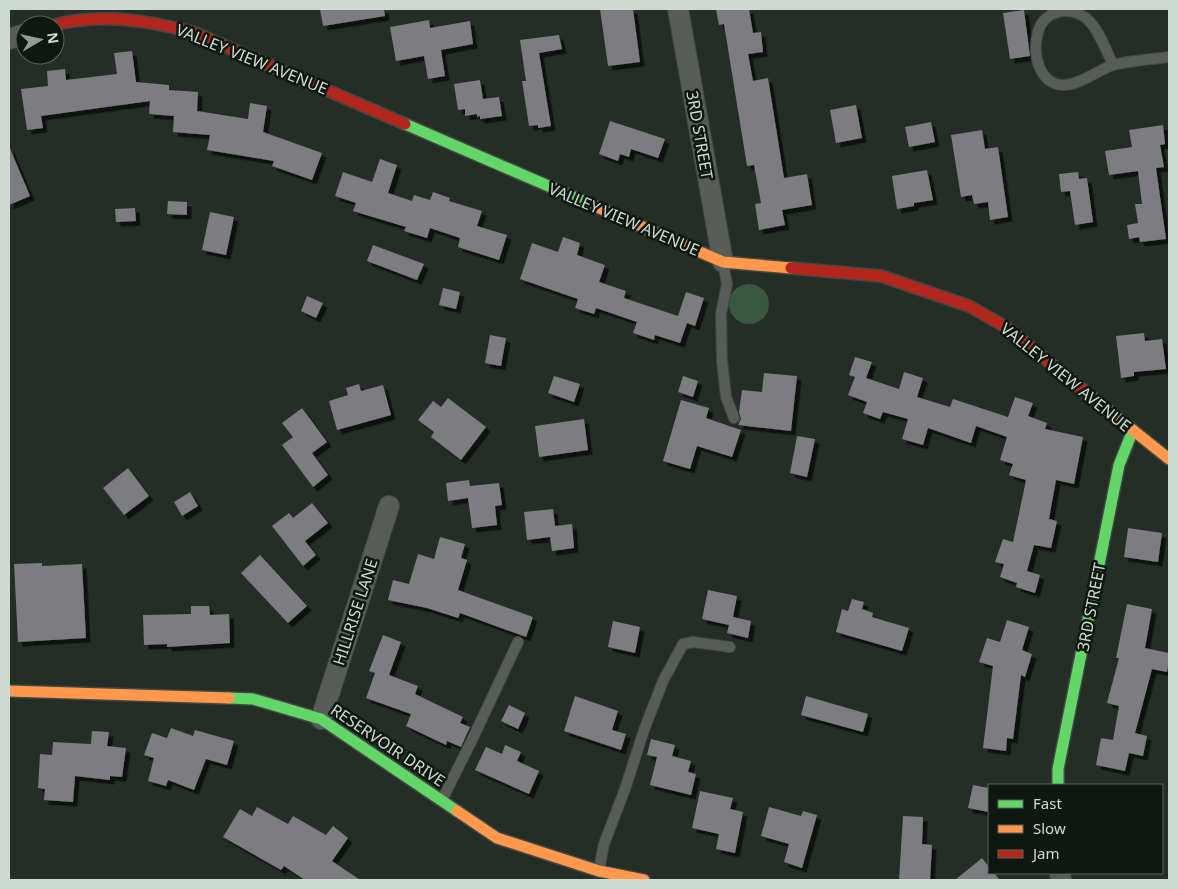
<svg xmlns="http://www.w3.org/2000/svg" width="1178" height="889" viewBox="0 0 1178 889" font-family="'Noto Sans',sans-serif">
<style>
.green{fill:#385742}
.building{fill:#7d7b80;filter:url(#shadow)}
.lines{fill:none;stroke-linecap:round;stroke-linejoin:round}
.lane-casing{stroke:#404842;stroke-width:12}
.street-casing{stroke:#404842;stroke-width:22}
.fast-casing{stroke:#404842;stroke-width:14}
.slow-casing{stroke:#404842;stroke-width:14}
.jam-casing{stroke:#404842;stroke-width:14}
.lane{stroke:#585c58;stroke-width:10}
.street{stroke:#585c58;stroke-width:20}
.fast{stroke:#63d668;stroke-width:11}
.slow{stroke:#ff974d;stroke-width:11}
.jam{stroke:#b3261e;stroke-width:11}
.labels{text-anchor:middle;stroke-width:5;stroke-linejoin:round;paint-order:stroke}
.street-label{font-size:16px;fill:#cfdad2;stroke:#0f1711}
</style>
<defs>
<filter id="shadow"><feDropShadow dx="4.5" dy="4.5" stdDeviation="0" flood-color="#0009"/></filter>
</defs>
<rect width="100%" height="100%" fill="#242d26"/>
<circle class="green" cx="749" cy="304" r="20"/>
<g class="building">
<path d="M320 9H384L385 16 323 26Z"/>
<path d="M600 9H633L640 62 608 66Z"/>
<path d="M716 9H749L753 33 761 32 763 52 748 54 753 81 768 78 784 178 807 174 812 205 782 210 785 225 759 230 755 204 761 203 754 165 747 166 724 24 719 25Z"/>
<path d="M1024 10 1030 56 1010 59 1003 13Z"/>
<path d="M429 20 430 28 470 21 473 44 441 50 445 76 428 79 424 56 396 61 390 27Z"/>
<path d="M559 35 562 49 539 53 551 126 538 128V125L529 126 522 81H526L520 40Z"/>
<path d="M132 51 136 82 169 85V90L198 92 197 111 248 119 250 103 267 106 263 132 322 153 312 180 272 166 274 161 207 150 210 135 173 132 174 116 149 114 150 101 41 116 43 128 27 130 21 89 48 86 47 71 65 69 66 80 117 74 114 53Z"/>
<path d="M480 80 483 99 499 97 502 116 480 119V116L477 117V114L465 116V109L458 110 454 84Z"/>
<path d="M856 105 862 138 836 143 830 110Z"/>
<path d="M610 121 665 139 658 158 631 149 629 157 620 154 618 161 599 154Z"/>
<path d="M931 122 935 142 909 147 905 127Z"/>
<path d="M1163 125 1165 144 1160 145 1164 167 1156 168 1166 239 1140 242 1139 237 1129 239 1127 225 1138 223 1135 204H1142L1138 171 1109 175 1105 151 1132 147 1129 130Z"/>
<path d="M982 130 985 149 998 147 1008 217 990 220 988 202 974 204 972 195 961 197 951 135Z"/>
<path d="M9 146 30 196 9 205Z"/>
<path d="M380 159 397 165 388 193 412 201 414 195 430 200 433 192 450 198 449 201 482 211 477 226 507 235 499 260 458 247 460 238 430 228 427 238 404 231 406 227 353 211 356 203 335 196 343 172 372 182Z"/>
<path d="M927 170 933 200 914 203V206L897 209 892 176Z"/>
<path d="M1078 172 1079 179 1087 178 1093 222 1075 225 1070 191 1061 192 1059 174Z"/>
<path d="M168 201 187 202V215L167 214Z"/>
<path d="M135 208 136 221 116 222 115 209Z"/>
<path d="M210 212 234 217 226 255 202 250Z"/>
<path d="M563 237 580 243 577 255 605 265 599 282 626 291 624 298 678 316 686 292 704 298 695 326 687 323 680 343 655 335 654 340 633 333 637 322 596 308 594 314 575 308 578 299 520 279 532 243 558 252Z"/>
<path d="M373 245 424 264 417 280 367 261Z"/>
<path d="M443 288 460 292 456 309 439 305Z"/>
<path d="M307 296 323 303 316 318 301 311Z"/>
<path d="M1144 333 1145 341 1162 339 1166 369 1134 372V376L1121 378 1116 336Z"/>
<path d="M490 335 506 338 501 366 485 363Z"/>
<path d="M855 357 872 362 866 378 899 389 904 372 923 378 917 397 950 407 953 399 1008 417 1015 397 1033 403 1028 416 1047 423 1045 429 1083 437 1074 484 1056 480 1049 519 1057 521 1051 548 1034 545 1027 571 1040 575 1035 593 1016 587 1017 583 1000 577 1004 564 995 562 1003 539 1013 542 1026 480 1009 475 1013 464 1000 460 1007 437 976 426 971 443 928 428 923 445 902 439 908 419 883 412 880 419 863 413 867 402 848 395 855 377 849 375Z"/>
<path d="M764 373 797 376 791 431 738 425 741 419 739 412 742 390 762 392Z"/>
<path d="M554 376 580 384 574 402 548 393Z"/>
<path d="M683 376 698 381 693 397 678 392Z"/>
<path d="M359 384 361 391 383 385 391 415 337 430 329 401 348 395 346 388Z"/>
<path d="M448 398 486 427 461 460 431 437 434 432 418 420 433 401 441 407Z"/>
<path d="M681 400 709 408 706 418 741 430 732 457 697 446 690 469 663 461Z"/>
<path d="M302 408 327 442 312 453 328 475 313 487 282 445 293 437 282 423Z"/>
<path d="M584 419 588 450 539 457 535 426Z"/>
<path d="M797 436 815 439 807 477 790 473Z"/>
<path d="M128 468 149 496 124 515 103 488Z"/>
<path d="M469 480 470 486 499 483 502 505 495 506 497 525 472 528 468 498 448 501 446 483Z"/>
<path d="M190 492 198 506 182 516 174 502Z"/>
<path d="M312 503 328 523 305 541 316 555 303 566 272 526 289 513 293 518Z"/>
<path d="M553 509 555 526 572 524 574 548 552 551 550 537 527 540 524 512Z"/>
<path d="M1128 528 1162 533 1158 562 1124 557Z"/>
<path d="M440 537 465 544 461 558 467 560 458 590 533 617 526 637 460 613 458 618 427 608 388 600 393 580 409 584 418 554 434 559Z"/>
<path d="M260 555 307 606 288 623 241 573Z"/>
<path d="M42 563V566L82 564 86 638 18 642 14 564Z"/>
<path d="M708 590 737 596 733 617 751 621 748 638 727 633 729 625 702 619Z"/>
<path d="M852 599 864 602 862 609 873 613 872 617 909 628 902 651 836 632 842 609 848 611Z"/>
<path d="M1127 604 1152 609 1145 648 1169 653V660L1167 672 1152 669 1135 733 1147 736 1143 756 1129 753 1125 771 1096 765 1101 738 1113 740 1119 706 1107 703 1119 658H1116Z"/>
<path d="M191 606H209L210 615 229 614 230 643 167 647V644L144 645 143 615 191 614Z"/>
<path d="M1007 620 1029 627 1022 650 1032 654 1025 677 1021 675 1013 739 1007 738 1006 751 983 748 993 666 979 662 987 638 1000 642Z"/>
<path d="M613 621 640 627 635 653 608 647Z"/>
<path d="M383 635 401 642 389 675 418 686 415 694 463 717 460 723 470 727 461 747 447 741 446 745 406 726 411 714 366 698 375 673 369 671Z"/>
<path d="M575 696 618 711 612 730 626 734 621 750 564 731Z"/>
<path d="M806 696 868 714 863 732 801 715Z"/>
<path d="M509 705 525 713 518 729 501 721Z"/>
<path d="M171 728 193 736 195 730 234 741 227 765 206 759 194 790 168 780 166 786 148 781 154 758 144 755 152 733 167 738Z"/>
<path d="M92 731 109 732 107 746 126 748 122 777 110 776V780L75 776 73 802 44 800 45 789 38 788 40 754 52 755 53 742 91 744Z"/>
<path d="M651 739 675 745 672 756 691 761 688 772 696 774 691 795 650 785 657 757 647 755Z"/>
<path d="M505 745 521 752 517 761 539 771 529 794 475 770 486 747 502 754Z"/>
<path d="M973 785 989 788V812L968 808Z"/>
<path d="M700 791 733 798 730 809 743 812 735 853 716 849 719 834 692 828Z"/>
<path d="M257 807 288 824 293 816 326 835 333 826 348 838 332 861 360 880H305L284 866 281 870 223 837 240 809 252 816Z"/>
<path d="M769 807 801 816 803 811 817 815 802 868 784 862 789 844 761 836Z"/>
<path d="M903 816 923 817 922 844 932 845 930 880H899Z"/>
<path d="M982 858 989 867V873H994L1000 880H955Z"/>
</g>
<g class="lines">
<g class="lane-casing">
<g id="lane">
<path d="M1113 65C1107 52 1098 28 1087 19 1070 5 1044 10 1038 32 1032 52 1038 85 1064 85 1079 85 1099 70 1113 65 1126 61 1154 59 1169 57"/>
<path d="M723 263 727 284 721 314 722 360 726 397 734 418"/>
<path d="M442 800 471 742 518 642"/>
<path d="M599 870 604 844 625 789 644 730 663 681 683 644 693 642 730 647"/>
</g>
</g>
<g class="street-casing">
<g id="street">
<path d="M678 9 723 262"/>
<path d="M9 39 25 34"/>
<path d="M321 719 389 506"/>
<path d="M1060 873 1061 880"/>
</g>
</g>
<g class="fast-casing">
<g id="fast">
<path d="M405 124 597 207"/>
<path d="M229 698 253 699 321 719 457 811"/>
<path d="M1058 785V769L1119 465 1133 430"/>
</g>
</g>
<g class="slow-casing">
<g id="slow">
<path d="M597 207 723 262 791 268"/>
<path d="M1093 398 1169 459"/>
<path d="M9 691 229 698"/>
<path d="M457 811 497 838 599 871 644 880"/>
</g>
</g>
<g class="jam-casing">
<g id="jam">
<path d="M54 25C102 13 148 20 195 33L405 124"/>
<path d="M791 268 881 276 969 306 1006 327 1093 398"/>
</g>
</g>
<use href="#lane" class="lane"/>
<use href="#street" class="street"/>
<use href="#fast" class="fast"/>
<use href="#slow" class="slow"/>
<use href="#jam" class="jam"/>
</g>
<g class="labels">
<g class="street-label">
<text transform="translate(252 59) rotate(22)" y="6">VALLEY VIEW AVENUE</text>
<text transform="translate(700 135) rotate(80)" y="6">3RD STREET</text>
<text transform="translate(624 219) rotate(23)" y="6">VALLEY VIEW AVENUE</text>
<text transform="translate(1066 377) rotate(39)" y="6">VALLEY VIEW AVENUE</text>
<text transform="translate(1091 607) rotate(-79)" y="6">3RD STREET</text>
<text transform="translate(355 612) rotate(-72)" y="6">HILLRISE LANE</text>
<text transform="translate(388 745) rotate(34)" y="6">RESERVOIR DRIVE</text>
</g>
</g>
<rect width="1178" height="889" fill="none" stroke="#cfdad2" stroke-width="20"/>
<rect x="988" y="784" width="175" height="90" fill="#0f1711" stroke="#5c655e"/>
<rect x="998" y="800" width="25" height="8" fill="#63d668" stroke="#5c655e"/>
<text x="1033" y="809" font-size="15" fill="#cfdad2">Fast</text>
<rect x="998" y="825" width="25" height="8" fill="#ff974d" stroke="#5c655e"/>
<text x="1033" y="834" font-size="15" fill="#cfdad2">Slow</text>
<rect x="998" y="850" width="25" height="8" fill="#b3261e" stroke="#5c655e"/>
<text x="1033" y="859" font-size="15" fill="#cfdad2">Jam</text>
<g transform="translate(40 40) rotate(81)"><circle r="24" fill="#0f1711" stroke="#5c655e"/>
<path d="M0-4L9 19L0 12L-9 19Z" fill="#939d96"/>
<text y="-8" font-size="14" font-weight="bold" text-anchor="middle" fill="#cfdad2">N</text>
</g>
</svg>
